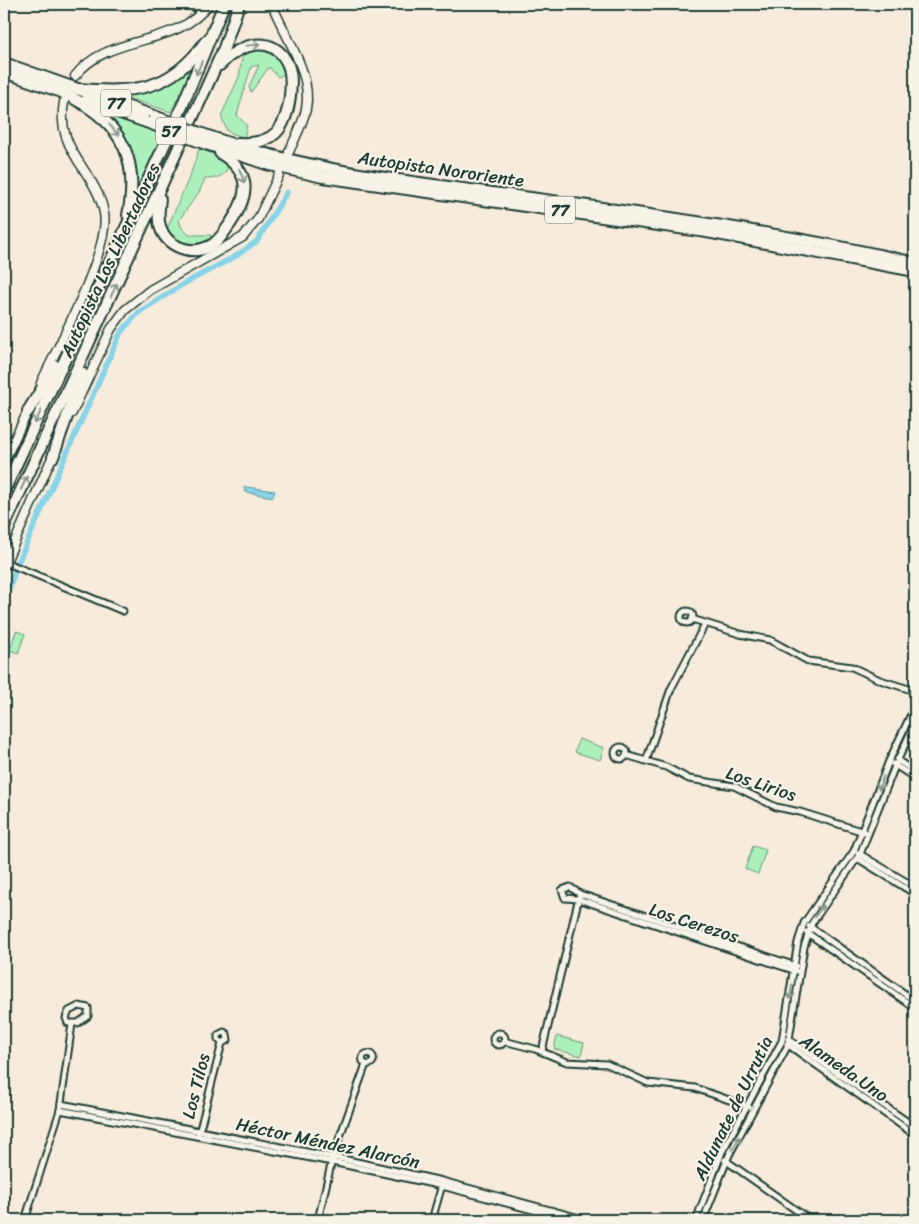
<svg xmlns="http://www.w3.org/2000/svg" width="919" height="1224" viewBox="0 0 919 1224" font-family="Sriracha,sans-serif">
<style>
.green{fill:#acf1bc;stroke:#669778}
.water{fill:#87d3e7;stroke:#5d979f}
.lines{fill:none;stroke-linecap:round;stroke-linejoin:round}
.canal{stroke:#87d3e7;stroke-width:5.5}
.street-casing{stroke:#1f3d34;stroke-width:9}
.secondary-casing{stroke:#1f3d34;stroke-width:11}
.highway-casing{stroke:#1f3d34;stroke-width:14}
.street{stroke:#f7f3e8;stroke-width:5}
.secondary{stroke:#f7f3e8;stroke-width:8}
.highway{stroke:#f7f3e8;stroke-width:10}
.highway-bridge-casing{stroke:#1f3d34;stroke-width:14;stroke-linecap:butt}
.highway-bridge{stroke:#f7f3e8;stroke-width:10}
.oneway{stroke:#8b988e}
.labels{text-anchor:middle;stroke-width:4.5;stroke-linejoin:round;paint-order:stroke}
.shield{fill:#f7f3e8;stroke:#60746a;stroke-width:1}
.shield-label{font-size:16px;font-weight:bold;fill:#1f3d34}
.street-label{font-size:18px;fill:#1f3d34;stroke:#f7f3e8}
</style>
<rect width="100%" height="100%" fill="#f7ebdb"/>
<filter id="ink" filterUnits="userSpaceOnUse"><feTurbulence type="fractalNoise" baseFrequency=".02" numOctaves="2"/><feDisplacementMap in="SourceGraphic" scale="10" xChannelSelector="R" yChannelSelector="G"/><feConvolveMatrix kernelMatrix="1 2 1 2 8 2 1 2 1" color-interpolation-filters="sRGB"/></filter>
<g filter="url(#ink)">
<g class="green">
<path d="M259 48 279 59 284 74 278 77 269 67 251 92 249 87 259 65 251 67 237 115 247 126 244 138 227 131 221 116 239 77 243 53Z"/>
<path d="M200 53 171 112 121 96 143 93 162 85Z"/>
<path d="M102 110 162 135 132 203 134 166Z"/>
<path d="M199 149 219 156 229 165C225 177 216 179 205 179L199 192 179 220 181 227 189 235H211L210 239C197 250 173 247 167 229L191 173Z"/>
<path d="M16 631 25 634 18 653 10 650Z"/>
<path d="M579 739 604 748 600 760 575 752Z"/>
<path d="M753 846 766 850 758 874 745 869Z"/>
<path d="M557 1036 584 1043 581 1056 554 1049Z"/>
</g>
<path class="water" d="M244 487H246L275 491 273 497 245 492Z"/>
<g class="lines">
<path class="canal" d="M4 602 20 558 121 332 139 312 185 283 236 256 257 241 287 192"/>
<g class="street-casing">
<g id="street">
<path d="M184 4 203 11"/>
<path d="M5 562 123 611"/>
<circle cx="687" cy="617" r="6"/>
<path d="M692 619 740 634 770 640 808 661 852 667 880 680 915 691"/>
<circle cx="621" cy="753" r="6"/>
<path d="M626 755 666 767 689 779 734 786 776 807 800 812 864 832"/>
<path d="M897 760 915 772"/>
<path d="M646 761 671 689 705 624"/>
<path d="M893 764 915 778"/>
<path d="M858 853 915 887"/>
<path d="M857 858 915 894"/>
<path d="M809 926 915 1001"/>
<path d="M806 932 915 1008"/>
<path d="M796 971 578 899 565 898 562 890 570 887 580 894 796 966"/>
<path d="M79 1006 88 1008V1016L78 1023H68L66 1018 69 1011Z"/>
<circle cx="499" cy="1039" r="6"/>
<path d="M788 1039 915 1127"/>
<path d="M504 1041 535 1049 567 1062 607 1064 648 1083 695 1088 749 1107"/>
<path d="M787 1044 915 1135"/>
<path d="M542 1051 579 897"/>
<circle cx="368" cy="1059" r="5.5"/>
<path d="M61 1104 343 1159 442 1181 587 1220"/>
<path d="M60 1110 332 1162 442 1186 570 1220"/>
<path d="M199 1133 222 1043 228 1040 227 1034 224 1032 218 1035V1039L222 1043"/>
<path d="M725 1160 810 1220"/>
<path d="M25 1220 60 1110 72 1024"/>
<path d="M318 1220 333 1156 366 1064"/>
<path d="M432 1220 442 1185"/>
<path d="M696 1220 722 1152 782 1041 798 942 804 923 854 851 889 761 915 706"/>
<path d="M703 1220 729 1155 788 1045 804 947 812 923 860 854 895 766 915 723"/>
</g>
</g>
<g class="secondary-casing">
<g id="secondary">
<path d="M272 4C284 36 313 73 306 109 303 124 295 138 289 152"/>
<path d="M75 76C109 32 176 49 209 4"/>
<path d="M41 383C58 346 111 249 104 213 96 170 55 152 64 102"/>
<path d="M72 413 111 329 125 310 150 290 243 237 258 219 279 175"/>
<path d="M4 461 30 407"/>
<path d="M4 566 54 453"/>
</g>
</g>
<g class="highway-casing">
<g id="highway">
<path d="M4 63 154 116"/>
<path d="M220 65C238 44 274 32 288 65 292 75 291 86 290 96 286 129 274 145 239 143"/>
<path d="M4 72 67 94"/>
<path d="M77 89C134 93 170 92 206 41"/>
<path d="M61 92C117 118 141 153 128 215"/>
<path d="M85 101 146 122"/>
<path d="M208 136C306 171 407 181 509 195 645 214 781 232 915 263"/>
<path d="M206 144 270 165 323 177 707 232 915 271"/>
<path d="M160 199C159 208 157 217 160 226 166 247 191 256 210 246 219 242 224 232 230 224 250 194 252 173 220 153"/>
<path d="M28 411 56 366"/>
<path d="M53 457 82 373"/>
<path d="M4 491 181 109 224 4"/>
<path d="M4 527 202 97 224 48 239 4"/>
</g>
</g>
<use href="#street" class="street"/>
<use href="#secondary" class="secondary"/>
<use href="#highway" class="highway"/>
<g class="highway-bridge-casing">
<g id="highway-bridge">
<path d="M154 116 208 136"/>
<path d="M146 122 206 144"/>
</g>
</g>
<use href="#highway-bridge" class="highway-bridge"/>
</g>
<defs><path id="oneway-shaft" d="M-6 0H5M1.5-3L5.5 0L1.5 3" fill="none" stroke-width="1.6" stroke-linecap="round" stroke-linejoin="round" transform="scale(1.25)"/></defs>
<g class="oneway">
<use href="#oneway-shaft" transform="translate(253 45) rotate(-5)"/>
<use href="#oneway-shaft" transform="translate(199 68) rotate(113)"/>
<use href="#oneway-shaft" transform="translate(114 130) rotate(49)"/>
<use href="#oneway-shaft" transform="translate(242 176) rotate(68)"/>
<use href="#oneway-shaft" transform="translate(114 290) rotate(-65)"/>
<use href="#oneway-shaft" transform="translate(38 417) rotate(115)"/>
<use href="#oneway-shaft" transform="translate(24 483) rotate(-65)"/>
<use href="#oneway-shaft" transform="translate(881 783) rotate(110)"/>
<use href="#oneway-shaft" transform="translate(819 911) rotate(-55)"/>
<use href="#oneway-shaft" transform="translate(791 992) rotate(98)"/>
<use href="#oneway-shaft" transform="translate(736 1143) rotate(-61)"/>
</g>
</g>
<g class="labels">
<g class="shield">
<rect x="101" y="89.5" width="30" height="27" rx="4"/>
<rect x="156" y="117.5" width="30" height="27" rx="4"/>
<rect x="545" y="196.5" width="30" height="27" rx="4"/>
</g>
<g class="shield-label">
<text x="116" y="109">77</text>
<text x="171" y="137">57</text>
<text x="560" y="216">77</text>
</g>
<g class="street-label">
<text transform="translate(441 169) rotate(8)" y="6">Autopista Nororiente</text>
<text transform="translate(110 260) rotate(-65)" y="6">Autopista Los Libertadores</text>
<text transform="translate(761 784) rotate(19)" y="6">Los Lirios</text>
<text transform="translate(694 923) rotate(18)" y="6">Los Cerezos</text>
<text transform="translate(844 1068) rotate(35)" y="6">Alameda Uno</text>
<text transform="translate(196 1086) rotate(-76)" y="6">Los Tilos</text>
<text transform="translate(733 1108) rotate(-64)" y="6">Aldunate de Urrutia</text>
<text transform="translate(328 1143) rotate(12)" y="6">Héctor Méndez Alarcón</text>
</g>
</g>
<rect width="919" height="1224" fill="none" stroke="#f7f3e8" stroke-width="20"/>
<rect x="10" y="10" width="899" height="1204" fill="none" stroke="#1f3d34" stroke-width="2" filter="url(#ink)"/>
</svg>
